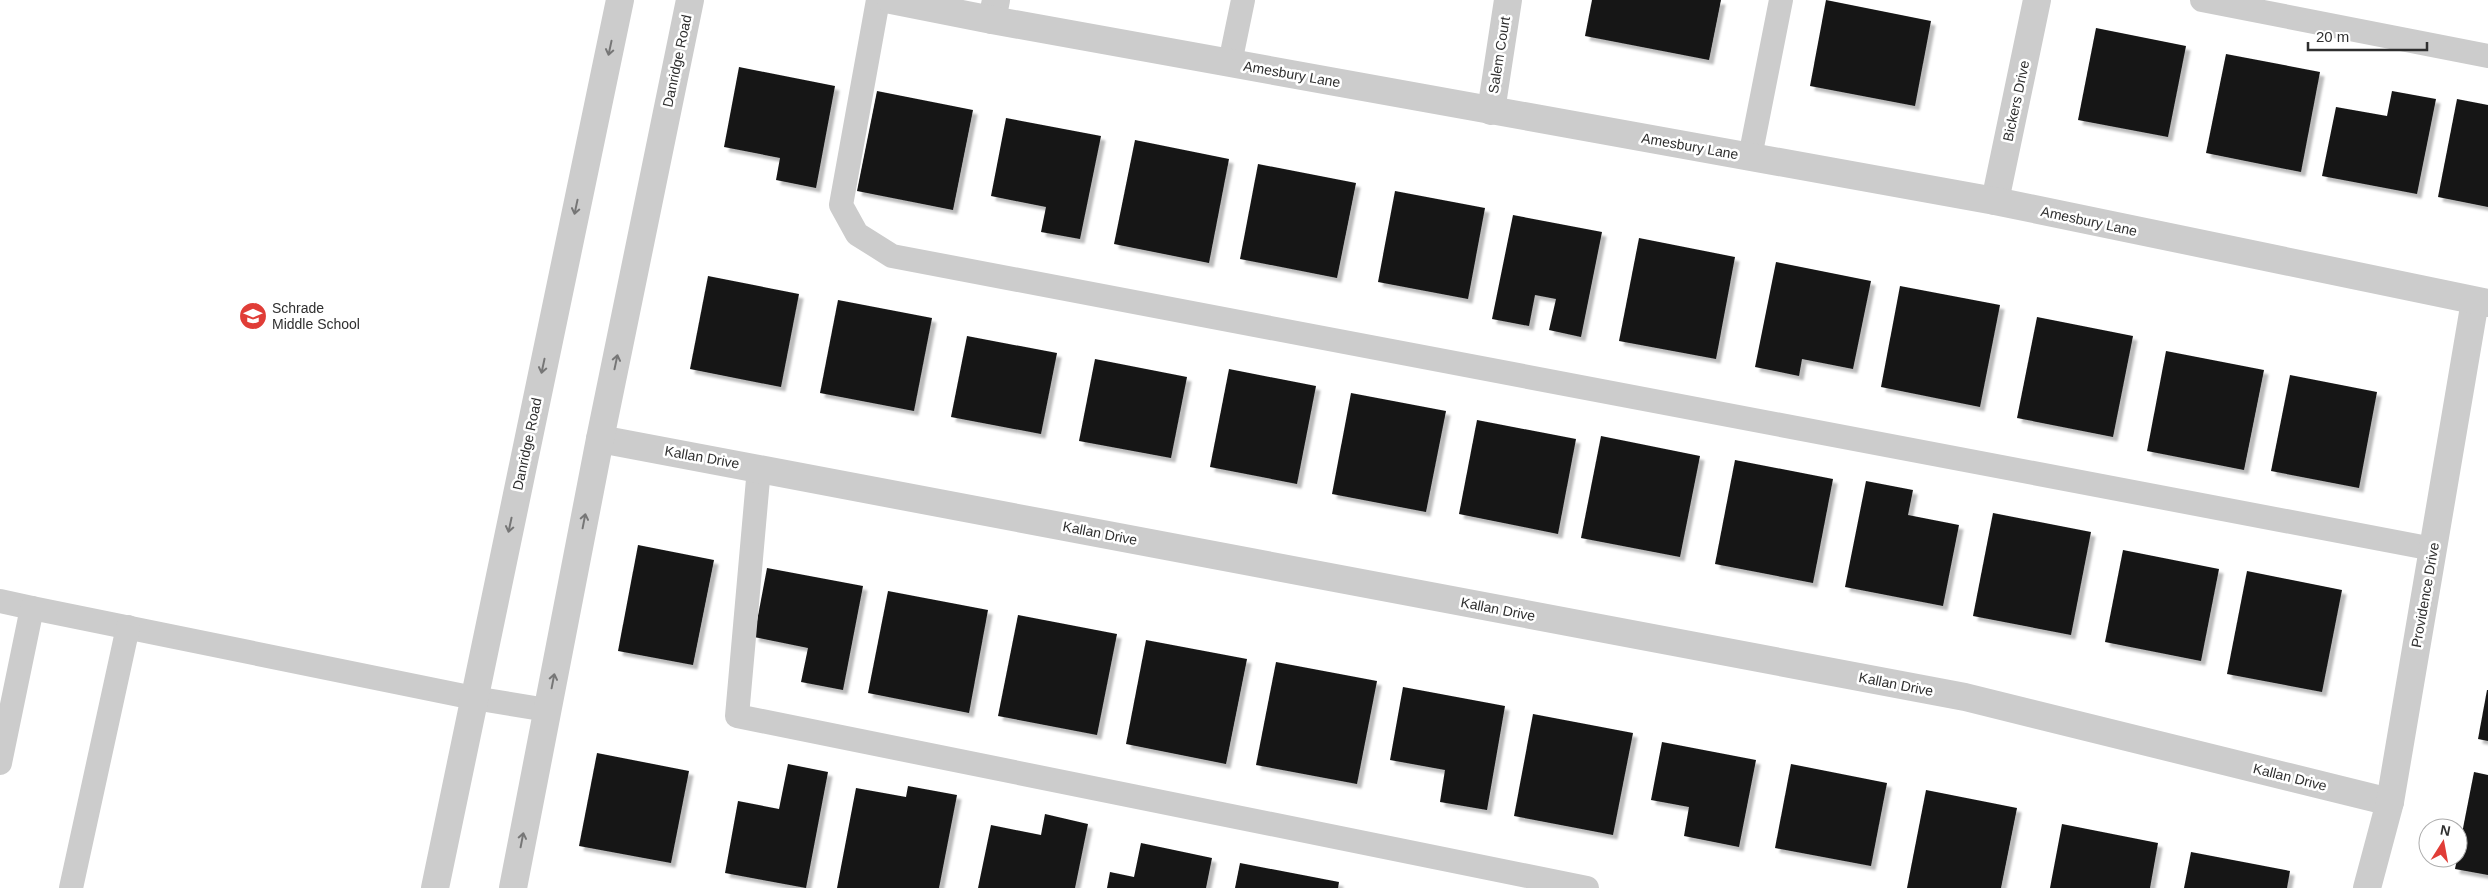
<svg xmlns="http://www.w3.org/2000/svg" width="2488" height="888" viewBox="0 0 2488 888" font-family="Arial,sans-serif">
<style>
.building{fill:#161616;filter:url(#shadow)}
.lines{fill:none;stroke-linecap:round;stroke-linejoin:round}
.service{stroke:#ccc;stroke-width:24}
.minor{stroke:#ccc;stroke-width:28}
.tertiary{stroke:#ccc;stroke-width:28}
.oneway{stroke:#767676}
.labels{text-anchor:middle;stroke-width:5;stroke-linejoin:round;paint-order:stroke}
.street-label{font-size:14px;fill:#2f2f2f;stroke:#fff}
.poi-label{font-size:14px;fill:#2f2f2f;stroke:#fff;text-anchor:start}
</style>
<defs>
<filter id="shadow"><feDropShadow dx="4.5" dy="4.5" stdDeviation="1" flood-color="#0004"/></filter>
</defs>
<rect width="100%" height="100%" fill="#fff"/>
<g class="building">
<path d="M1592 0H1721L1709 60 1585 36Z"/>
<path d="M1826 0 1931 21 1915 106 1810 86Z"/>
<path d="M2096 28 2186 46 2168 137 2078 120Z"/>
<path d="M2226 54 2320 72 2301 172 2206 153Z"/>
<path d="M739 67 835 86 816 188 776 180 780 158 724 147Z"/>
<path d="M877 91 973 110 953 210 857 191Z"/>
<path d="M2392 91 2436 99 2417 194 2322 176 2336 107 2387 116Z"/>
<path d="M2457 99 2488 105V207L2438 197Z"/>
<path d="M1006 118 1101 136 1080 239 1041 232 1046 207 991 196Z"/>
<path d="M1135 140 1229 159 1209 263 1114 244Z"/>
<path d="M1258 164 1356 183 1337 278 1240 259Z"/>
<path d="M1395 191 1485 208 1468 299 1378 282Z"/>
<path d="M1513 215 1602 232 1581 337 1549 330 1556 299 1535 295 1529 326 1492 319Z"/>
<path d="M1639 238 1735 257 1716 359 1619 341Z"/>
<path d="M1776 262 1871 281 1853 369 1802 359 1799 376 1755 367Z"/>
<path d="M708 276 799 294 781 387 690 369Z"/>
<path d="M1900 286 2000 305 1980 407 1881 387Z"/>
<path d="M838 300 932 318 914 411 820 393Z"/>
<path d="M2037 317 2133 336 2113 437 2017 418Z"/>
<path d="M967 336 1057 353 1041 434 951 417Z"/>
<path d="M2166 351 2264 370 2244 470 2147 451Z"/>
<path d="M1095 359 1187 377 1171 458 1079 441Z"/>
<path d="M1229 369 1316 386 1297 484 1210 467Z"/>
<path d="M2290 375 2377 392 2359 488 2271 471Z"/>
<path d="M1351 393 1446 411 1426 512 1332 494Z"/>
<path d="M1477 420 1576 439 1558 534 1459 514Z"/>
<path d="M1601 436 1700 456 1680 557 1581 538Z"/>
<path d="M1735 460 1833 479 1813 583 1715 564Z"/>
<path d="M1866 481 1913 490 1908 515 1959 525 1943 606 1845 587Z"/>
<path d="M1993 513 2091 532 2071 635 1973 616Z"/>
<path d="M638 545 714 560 693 665 618 651Z"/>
<path d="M2123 550 2219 569 2201 661 2105 642Z"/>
<path d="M767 568 863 586 843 690 801 682 808 648 754 637Z"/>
<path d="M2247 571 2342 590 2322 692 2227 674Z"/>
<path d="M888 591 988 610 969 713 868 693Z"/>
<path d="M1018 615 1117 634 1097 735 998 716Z"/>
<path d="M1146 640 1247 659 1226 764 1126 744Z"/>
<path d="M1276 662 1377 681 1357 784 1256 765Z"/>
<path d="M1403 687 1505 706 1487 810 1440 802 1445 770 1390 760Z"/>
<path d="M2487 690H2488V741L2478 739Z"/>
<path d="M1533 714 1633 733 1613 835 1514 816Z"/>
<path d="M1662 742 1756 760 1739 847 1684 836 1689 807 1651 800Z"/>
<path d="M597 753 689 771 671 863 579 846Z"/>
<path d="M788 764 828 772 806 888 725 873 738 801 779 809Z"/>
<path d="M1791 764 1887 783 1871 866 1775 848Z"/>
<path d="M2474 772 2488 775V875L2455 869Z"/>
<path d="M908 786 957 795 939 888H837L856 788 906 797Z"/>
<path d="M1926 790 2017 808 2001 888H1907Z"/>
<path d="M1045 814 1088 824 1075 888H978L991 825 1041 835Z"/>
<path d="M2062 824 2158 843 2150 888H2050Z"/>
<path d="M1141 843 1212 858 1206 888H1107L1110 872 1134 877Z"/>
<path d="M2191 852 2290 871 2287 888H2184Z"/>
<path d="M1240 863 1339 882 1338 888H1235Z"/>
</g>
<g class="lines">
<g class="service">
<path d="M878 0 841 205 857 234 892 256 2433 549"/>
<path d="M2202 0 2488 56"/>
<path d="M1230 63 1243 0"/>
<path d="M1750 157 1781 0"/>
<path d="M759 468 737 716 1587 888"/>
<path d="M0 601 32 608"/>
<path d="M0 763 32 608 474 698 547 710"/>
<path d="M71 888 128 627"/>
</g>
<g class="minor">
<path d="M992 20 996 0"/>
<path d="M1491 111 1508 0"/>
<path d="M1995 201 2037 0"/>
<path d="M600 439 1965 697 2390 802"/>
<path d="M2367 888 2390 802 2475 301"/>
</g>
<g class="tertiary">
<path d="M891 0 992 20 1995 201 2488 303"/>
<path d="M435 888 620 0"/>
<path d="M513 888 600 439 690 0"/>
</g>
</g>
<defs><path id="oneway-shaft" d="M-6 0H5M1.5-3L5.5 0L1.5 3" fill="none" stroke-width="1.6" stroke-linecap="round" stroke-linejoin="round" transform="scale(1.25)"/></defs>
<g class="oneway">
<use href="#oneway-shaft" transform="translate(610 48) rotate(102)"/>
<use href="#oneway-shaft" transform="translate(576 207) rotate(102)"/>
<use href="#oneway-shaft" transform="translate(616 362) rotate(-78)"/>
<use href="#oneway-shaft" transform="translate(543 366) rotate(102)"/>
<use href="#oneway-shaft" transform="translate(584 521) rotate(-79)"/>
<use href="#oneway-shaft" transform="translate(510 525) rotate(102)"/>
<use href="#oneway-shaft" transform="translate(553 681) rotate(-79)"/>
<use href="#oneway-shaft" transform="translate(522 840) rotate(-79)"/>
</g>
<defs>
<g id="school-disc" transform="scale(1.4375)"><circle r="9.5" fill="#e03d37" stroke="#fff"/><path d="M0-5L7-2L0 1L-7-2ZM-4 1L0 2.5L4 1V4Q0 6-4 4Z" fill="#fff"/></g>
</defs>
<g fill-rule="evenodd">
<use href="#school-disc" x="253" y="316"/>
</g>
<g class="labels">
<g class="street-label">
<text transform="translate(1499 55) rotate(-81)" y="5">Salem Court</text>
<text transform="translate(677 61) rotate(-78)" y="5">Danridge Road</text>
<text transform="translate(1292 74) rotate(10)" y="5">Amesbury Lane</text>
<text transform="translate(2016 101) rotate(-78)" y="5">Bickers Drive</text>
<text transform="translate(1690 146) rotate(10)" y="5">Amesbury Lane</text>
<text transform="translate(2089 221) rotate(12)" y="5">Amesbury Lane</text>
<text transform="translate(527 444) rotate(-78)" y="5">Danridge Road</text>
<text transform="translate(702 457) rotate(10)" y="5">Kallan Drive</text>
<text transform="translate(1100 533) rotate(11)" y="5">Kallan Drive</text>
<text transform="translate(2425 595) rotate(-80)" y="5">Providence Drive</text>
<text transform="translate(1498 609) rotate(11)" y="5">Kallan Drive</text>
<text transform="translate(1896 684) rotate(11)" y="5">Kallan Drive</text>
<text transform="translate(2290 777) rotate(14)" y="5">Kallan Drive</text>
</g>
<g class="poi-label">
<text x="272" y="313">Schrade<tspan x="272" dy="16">Middle School</tspan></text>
</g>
</g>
<g transform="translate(2443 843) rotate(11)"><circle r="24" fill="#ffffff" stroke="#acacac"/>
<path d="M0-4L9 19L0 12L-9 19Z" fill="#e03d37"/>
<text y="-8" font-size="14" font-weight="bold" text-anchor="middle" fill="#2f2f2f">N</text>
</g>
<path d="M2308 42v8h119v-8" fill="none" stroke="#2f2f2f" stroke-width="2.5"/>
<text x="2316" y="42" font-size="15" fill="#2f2f2f" stroke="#ffffff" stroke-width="4" paint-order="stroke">20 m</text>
</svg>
